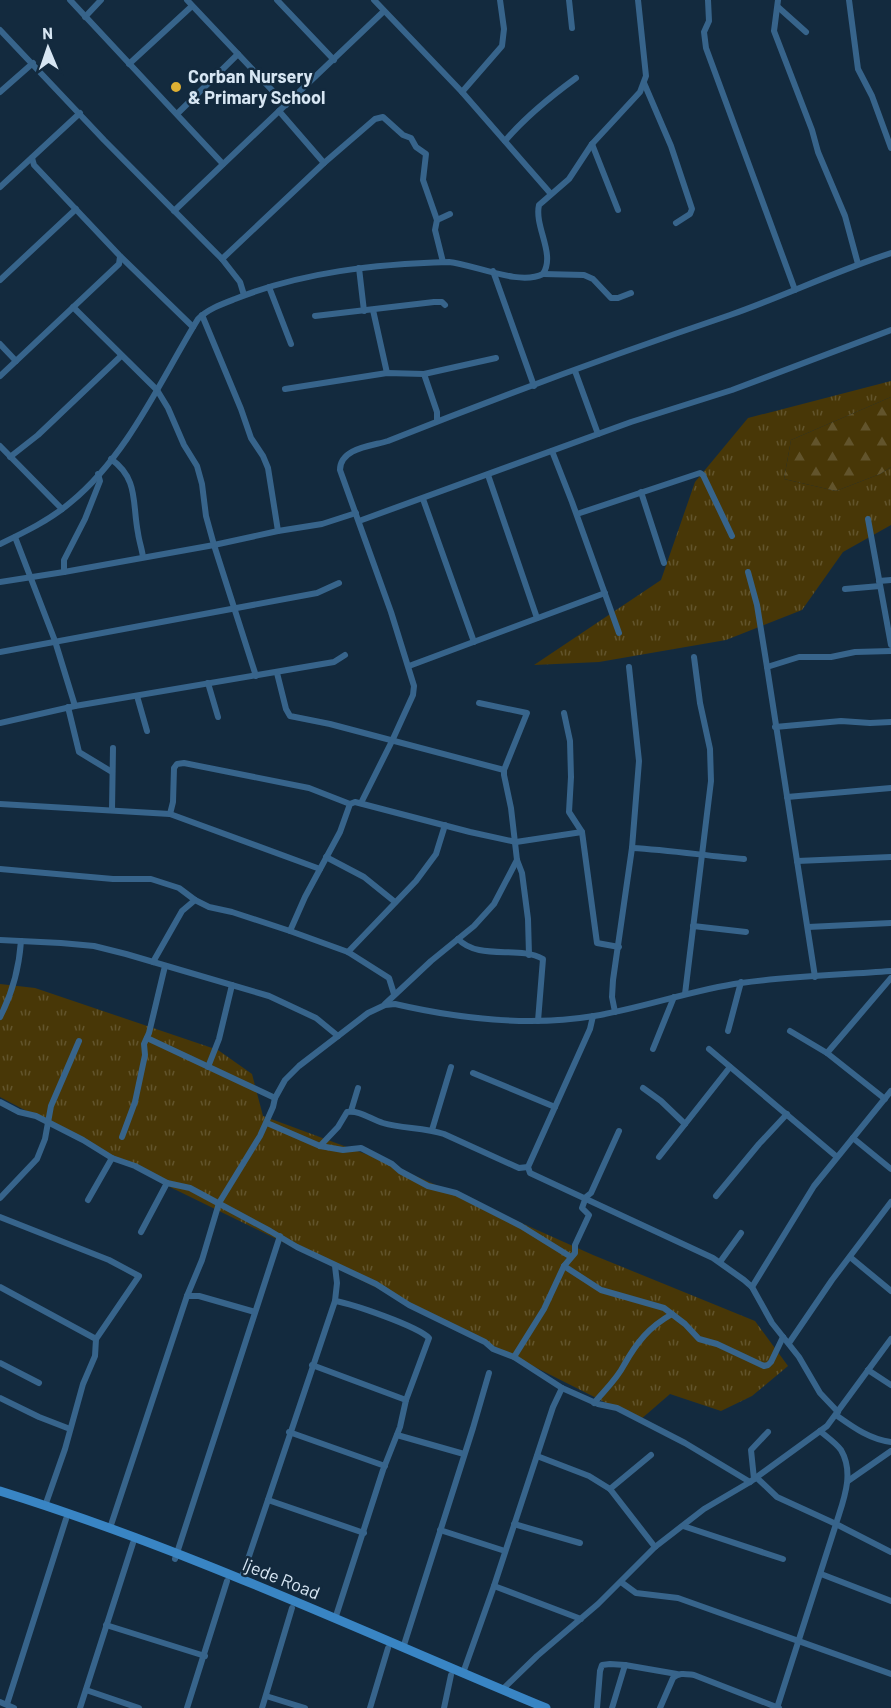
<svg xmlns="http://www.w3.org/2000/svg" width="891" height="1708" viewBox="0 0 891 1708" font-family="Barlow,sans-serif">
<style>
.grass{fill:url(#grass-tufts)}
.forest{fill:url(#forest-firs)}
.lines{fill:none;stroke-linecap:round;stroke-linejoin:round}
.minor{stroke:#37648b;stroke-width:6}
.secondary{stroke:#3985c4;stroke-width:9}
.poi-dot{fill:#dfb033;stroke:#132a3e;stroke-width:2}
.labels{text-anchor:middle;stroke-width:5;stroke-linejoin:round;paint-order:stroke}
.poi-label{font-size:18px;font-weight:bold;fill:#d7e6f3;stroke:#132a3e;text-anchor:start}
.street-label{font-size:18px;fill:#d7e6f3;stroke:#132a3e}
</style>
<defs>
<pattern id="grass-tufts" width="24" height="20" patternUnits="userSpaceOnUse" patternTransform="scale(1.5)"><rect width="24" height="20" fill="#483707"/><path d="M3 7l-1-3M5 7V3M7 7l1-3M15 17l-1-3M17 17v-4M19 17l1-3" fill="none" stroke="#62542c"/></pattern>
<pattern id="forest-firs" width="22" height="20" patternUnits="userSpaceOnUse" patternTransform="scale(1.5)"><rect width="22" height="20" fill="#483707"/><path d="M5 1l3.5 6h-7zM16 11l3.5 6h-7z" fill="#62542c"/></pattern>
</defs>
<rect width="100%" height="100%" fill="#132a3e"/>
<g class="grass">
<path d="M891 381V397L791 440 784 479 836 491 880 474 891 467V525L843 552 802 610 726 640 599 662 534 665 661 580 695 482 748 418Z"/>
<path d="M0 984 35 988 218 1050 252 1074 263 1116 371 1156 593 1255 755 1321 788 1366 752 1396 721 1411 670 1394 640 1420 418 1308 172 1188 0 1097Z"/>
</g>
<path class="forest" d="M891 397V467L880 474 836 491 784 479 791 440Z"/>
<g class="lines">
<g class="minor">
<path d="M70 0 223 164"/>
<path d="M187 0 286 105"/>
<path d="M277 0 334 60"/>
<path d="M374 0 462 92 551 194"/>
<path d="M569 0 572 28"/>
<path d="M708 0 709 21 704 32 706 48 795 290"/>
<path d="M778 0 774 31 812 130 818 152 845 216 858 264"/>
<path d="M849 0 858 69 872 96 891 148"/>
<path d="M778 7 806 32"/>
<path d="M85 17 101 0"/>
<path d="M0 30 104 140 222 259 240 282 244 295"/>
<path d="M129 64 192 6"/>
<path d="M644 83 671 146 692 209 690 214 676 223"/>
<path d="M0 92 33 63"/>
<path d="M462 92 502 46 504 29 500 0"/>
<path d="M279 111 324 163"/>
<path d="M177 114 238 54"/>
<path d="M505 141C526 116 550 97 576 78"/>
<path d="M592 144 618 210"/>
<path d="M32 158 34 165 120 256 193 327"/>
<path d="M0 187 80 113"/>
<path d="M174 211 384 11"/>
<path d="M437 220 450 214"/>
<path d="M222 259 324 163 375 119 383 117 403 135 411 138 416 147 426 154 423 180 437 220 435 230 443 262"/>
<path d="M359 268 364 311"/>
<path d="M493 271 534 386"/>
<path d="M543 274 584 275 593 279 611 298H618L631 293"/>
<path d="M0 280 76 209"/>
<path d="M269 287 291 344"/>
<path d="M73 307 157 390 168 408 184 445 197 466 202 484 206 516 214 545 256 676"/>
<path d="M373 310 387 373"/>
<path d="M202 315 241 409 251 438 263 456 268 468 278 531"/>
<path d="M315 316 434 302H442L445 305"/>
<path d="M0 344 16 361"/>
<path d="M575 371 598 434"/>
<path d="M424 374 437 412V421"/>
<path d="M0 376 119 264 120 257"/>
<path d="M285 389 387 373 424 374 496 358"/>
<path d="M0 446 62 509"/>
<path d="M552 451 572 502 619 633"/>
<path d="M10 457 38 435 121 356"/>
<path d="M111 459C139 479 132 503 138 533 139 541 142 549 143 557"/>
<path d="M488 475 537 618"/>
<path d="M641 492 664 563"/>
<path d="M423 499 474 642"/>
<path d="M577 514 700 473 703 475 732 536"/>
<path d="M868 519 891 645"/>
<path d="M359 521 631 422 732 390 891 330"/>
<path d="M15 537 55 641 75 706"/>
<path d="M0 544C25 532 50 520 71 502 128 455 160 381 198 319 208 309 222 304 235 299 302 272 376 264 449 262 476 265 519 286 543 274 556 254 534 227 539 205L569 179 592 144 640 92 646 76 638 0"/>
<path d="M64 572V560L85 519 100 481 98 474"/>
<path d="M748 572 757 605 767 667"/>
<path d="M879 581 891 580"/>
<path d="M0 582 64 572 214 545 278 531 322 524 356 513"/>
<path d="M845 589 880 586"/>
<path d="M0 652 317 593 339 583"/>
<path d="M409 666 605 593"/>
<path d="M277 673 286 709 290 716 330 724 504 770"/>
<path d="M208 683 218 717"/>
<path d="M137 696 147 731"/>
<path d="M479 703 527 713 504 770V775L511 808 517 860 522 873 528 919 529 955"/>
<path d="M68 707 79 752 112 772"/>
<path d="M564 713 570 741 571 777 569 812 582 832 597 943 619 947"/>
<path d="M0 723 75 706 334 662 345 655"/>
<path d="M775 727 841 721 870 723 891 722"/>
<path d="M787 797 891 788"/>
<path d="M361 803 392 741 413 695 414 686 391 612 340 470C340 448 372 446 388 441 501 396 615 354 730 315 784 296 836 271 891 253"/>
<path d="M0 804 170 814 320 869"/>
<path d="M112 810 113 748"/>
<path d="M170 814 173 802 174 768 177 764 184 763 309 788 350 804"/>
<path d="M632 848C670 850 707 856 744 859"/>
<path d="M326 857 364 877 395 902"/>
<path d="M797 861 891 857"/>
<path d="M0 869 113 879H151L179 888 195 900 209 907 232 912 290 931"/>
<path d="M693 926 746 932"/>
<path d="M808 927 891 923"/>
<path d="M458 939C479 961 519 945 543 959L538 1021"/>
<path d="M0 940 61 943 94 946 126 954 269 996 316 1018 338 1036"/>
<path d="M348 952 416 881 436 854 445 825"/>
<path d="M153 962 182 911 195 900"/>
<path d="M815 977 767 667 799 657H831L855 652 891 651"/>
<path d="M394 994 389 978 348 952 290 931 305 897 340 832 350 804 355 802 470 832 516 842 582 832"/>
<path d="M685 994 711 781 710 749 700 703 694 657"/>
<path d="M385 1004 431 961 474 926 494 904 517 860"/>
<path d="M615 1012 612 997 613 980 632 848 639 761 629 667"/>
<path d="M593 1016 590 1029 528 1167 530 1173 713 1258 744 1280 752 1287 772 1323 799 1357 820 1393 838 1412"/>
<path d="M0 1017C13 992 19 969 21 941"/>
<path d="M728 1031 741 982"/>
<path d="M790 1031 827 1053 885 1099"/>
<path d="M147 1038 275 1098"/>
<path d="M653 1049 674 997"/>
<path d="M709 1049 837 1157"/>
<path d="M827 1053 891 978"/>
<path d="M208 1067 219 1039 232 985"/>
<path d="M473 1073 555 1107"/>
<path d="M643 1088 661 1101 685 1124"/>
<path d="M0 1102 19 1112 36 1116 83 1140 112 1158 135 1166 167 1183 190 1188 270 1231 297 1247 376 1284 409 1305 485 1342 493 1349 514 1357 562 1388 598 1404 617 1408 685 1443 750 1482"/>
<path d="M351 1111 358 1088"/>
<path d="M267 1123 320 1146 343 1150 361 1148 392 1164 400 1171 428 1186 456 1193 521 1226 571 1257"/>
<path d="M432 1130 451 1067"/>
<path d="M122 1137 135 1102 145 1055 144 1044 149 1033 165 966"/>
<path d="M853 1138 891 1169"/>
<path d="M320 1146 338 1127 347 1112C360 1110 370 1119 383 1123 403 1129 424 1127 444 1134L519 1168 528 1167"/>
<path d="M659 1157 730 1067"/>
<path d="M716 1196 759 1144 787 1114"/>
<path d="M0 1198 37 1159 45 1139 51 1106 79 1041"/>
<path d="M88 1200 112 1158"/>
<path d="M0 1217 109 1260 139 1276 96 1339 95 1356 83 1384 65 1449 45 1506"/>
<path d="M141 1232 167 1183"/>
<path d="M850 1257 891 1291"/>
<path d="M720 1262 741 1233"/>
<path d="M564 1266 601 1290 664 1308 685 1324 699 1339 717 1344 764 1366 768 1365 771 1362 783 1337"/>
<path d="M0 1287 96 1339"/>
<path d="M752 1287 814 1186 891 1091"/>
<path d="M187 1296H199L255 1312"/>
<path d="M335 1301C353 1304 417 1326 429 1338L406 1400 400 1427 383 1470 335 1619"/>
<path d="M789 1343 832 1280 891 1202"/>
<path d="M514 1357 544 1309 564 1266 575 1253V1245L589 1215 582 1208 586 1197 591 1193 619 1131"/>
<path d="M0 1363 39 1383"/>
<path d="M312 1365 406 1400"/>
<path d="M868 1370 891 1385"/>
<path d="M0 1398 39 1417 70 1429"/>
<path d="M594 1403C604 1391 617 1379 624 1365 637 1342 649 1327 672 1314"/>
<path d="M836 1415C853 1427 869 1439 891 1442"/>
<path d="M820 1431C827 1437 836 1443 841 1450 855 1474 843 1501 836 1524L891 1552"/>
<path d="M289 1432 385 1466"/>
<path d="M397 1435 464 1454"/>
<path d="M537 1456 589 1476 610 1489 655 1547"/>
<path d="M756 1477 777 1497 836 1524 777 1708"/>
<path d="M754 1479 751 1450 768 1432"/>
<path d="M848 1481 891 1451"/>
<path d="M610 1489 651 1455"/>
<path d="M268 1500 364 1533"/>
<path d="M514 1524 580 1543"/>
<path d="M683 1526 783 1559"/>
<path d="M110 1528 187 1296 202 1260 219 1203 260 1136 273 1107 275 1098 285 1080 299 1066 368 1013 385 1005 395 1004C460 1019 527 1027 594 1016 644 1008 691 990 741 983 790 976 841 975 891 971"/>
<path d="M440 1530 505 1551"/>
<path d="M175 1559 280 1236"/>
<path d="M821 1574 891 1601"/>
<path d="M241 1580 335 1301 337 1283 335 1266"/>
<path d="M621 1582 636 1593 678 1598 891 1674"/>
<path d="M494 1586 581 1619"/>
<path d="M106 1625 205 1656"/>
<path d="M403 1648 473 1428 489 1373"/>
<path d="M463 1673 494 1586 553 1407 562 1388"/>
<path d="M86 1690 139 1708"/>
<path d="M502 1690 537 1656 598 1604 655 1547 704 1509 750 1482 827 1426 891 1339"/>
<path d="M266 1696 305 1708"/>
<path d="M0 1702 14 1708"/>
<path d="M7 1704 66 1519"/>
<path d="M80 1708 133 1543"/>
<path d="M187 1708 227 1581"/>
<path d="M262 1708 292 1608"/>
<path d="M370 1708 388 1648"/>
<path d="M444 1708 451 1675"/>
<path d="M597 1708 600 1671 602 1665 610 1664 625 1665"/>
<path d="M612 1708 625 1665 677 1674"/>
<path d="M660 1708 673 1678C679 1672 686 1674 694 1675L779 1708"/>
</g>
<path class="secondary" d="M0 1491C187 1549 365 1633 546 1708"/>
</g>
<circle class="poi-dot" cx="176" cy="87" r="6"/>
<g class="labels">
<g class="poi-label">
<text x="188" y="83">Corban Nursery<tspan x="188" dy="21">&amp; Primary School</tspan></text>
</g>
<g class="street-label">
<text transform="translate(281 1579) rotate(22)" y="6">Ijede Road</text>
</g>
</g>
<g transform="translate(48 48) rotate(358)" stroke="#132a3e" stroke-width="4.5" paint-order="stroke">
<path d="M0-4.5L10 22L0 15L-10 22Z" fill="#d7e6f3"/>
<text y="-9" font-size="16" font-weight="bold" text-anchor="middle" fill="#d7e6f3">N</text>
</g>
</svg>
